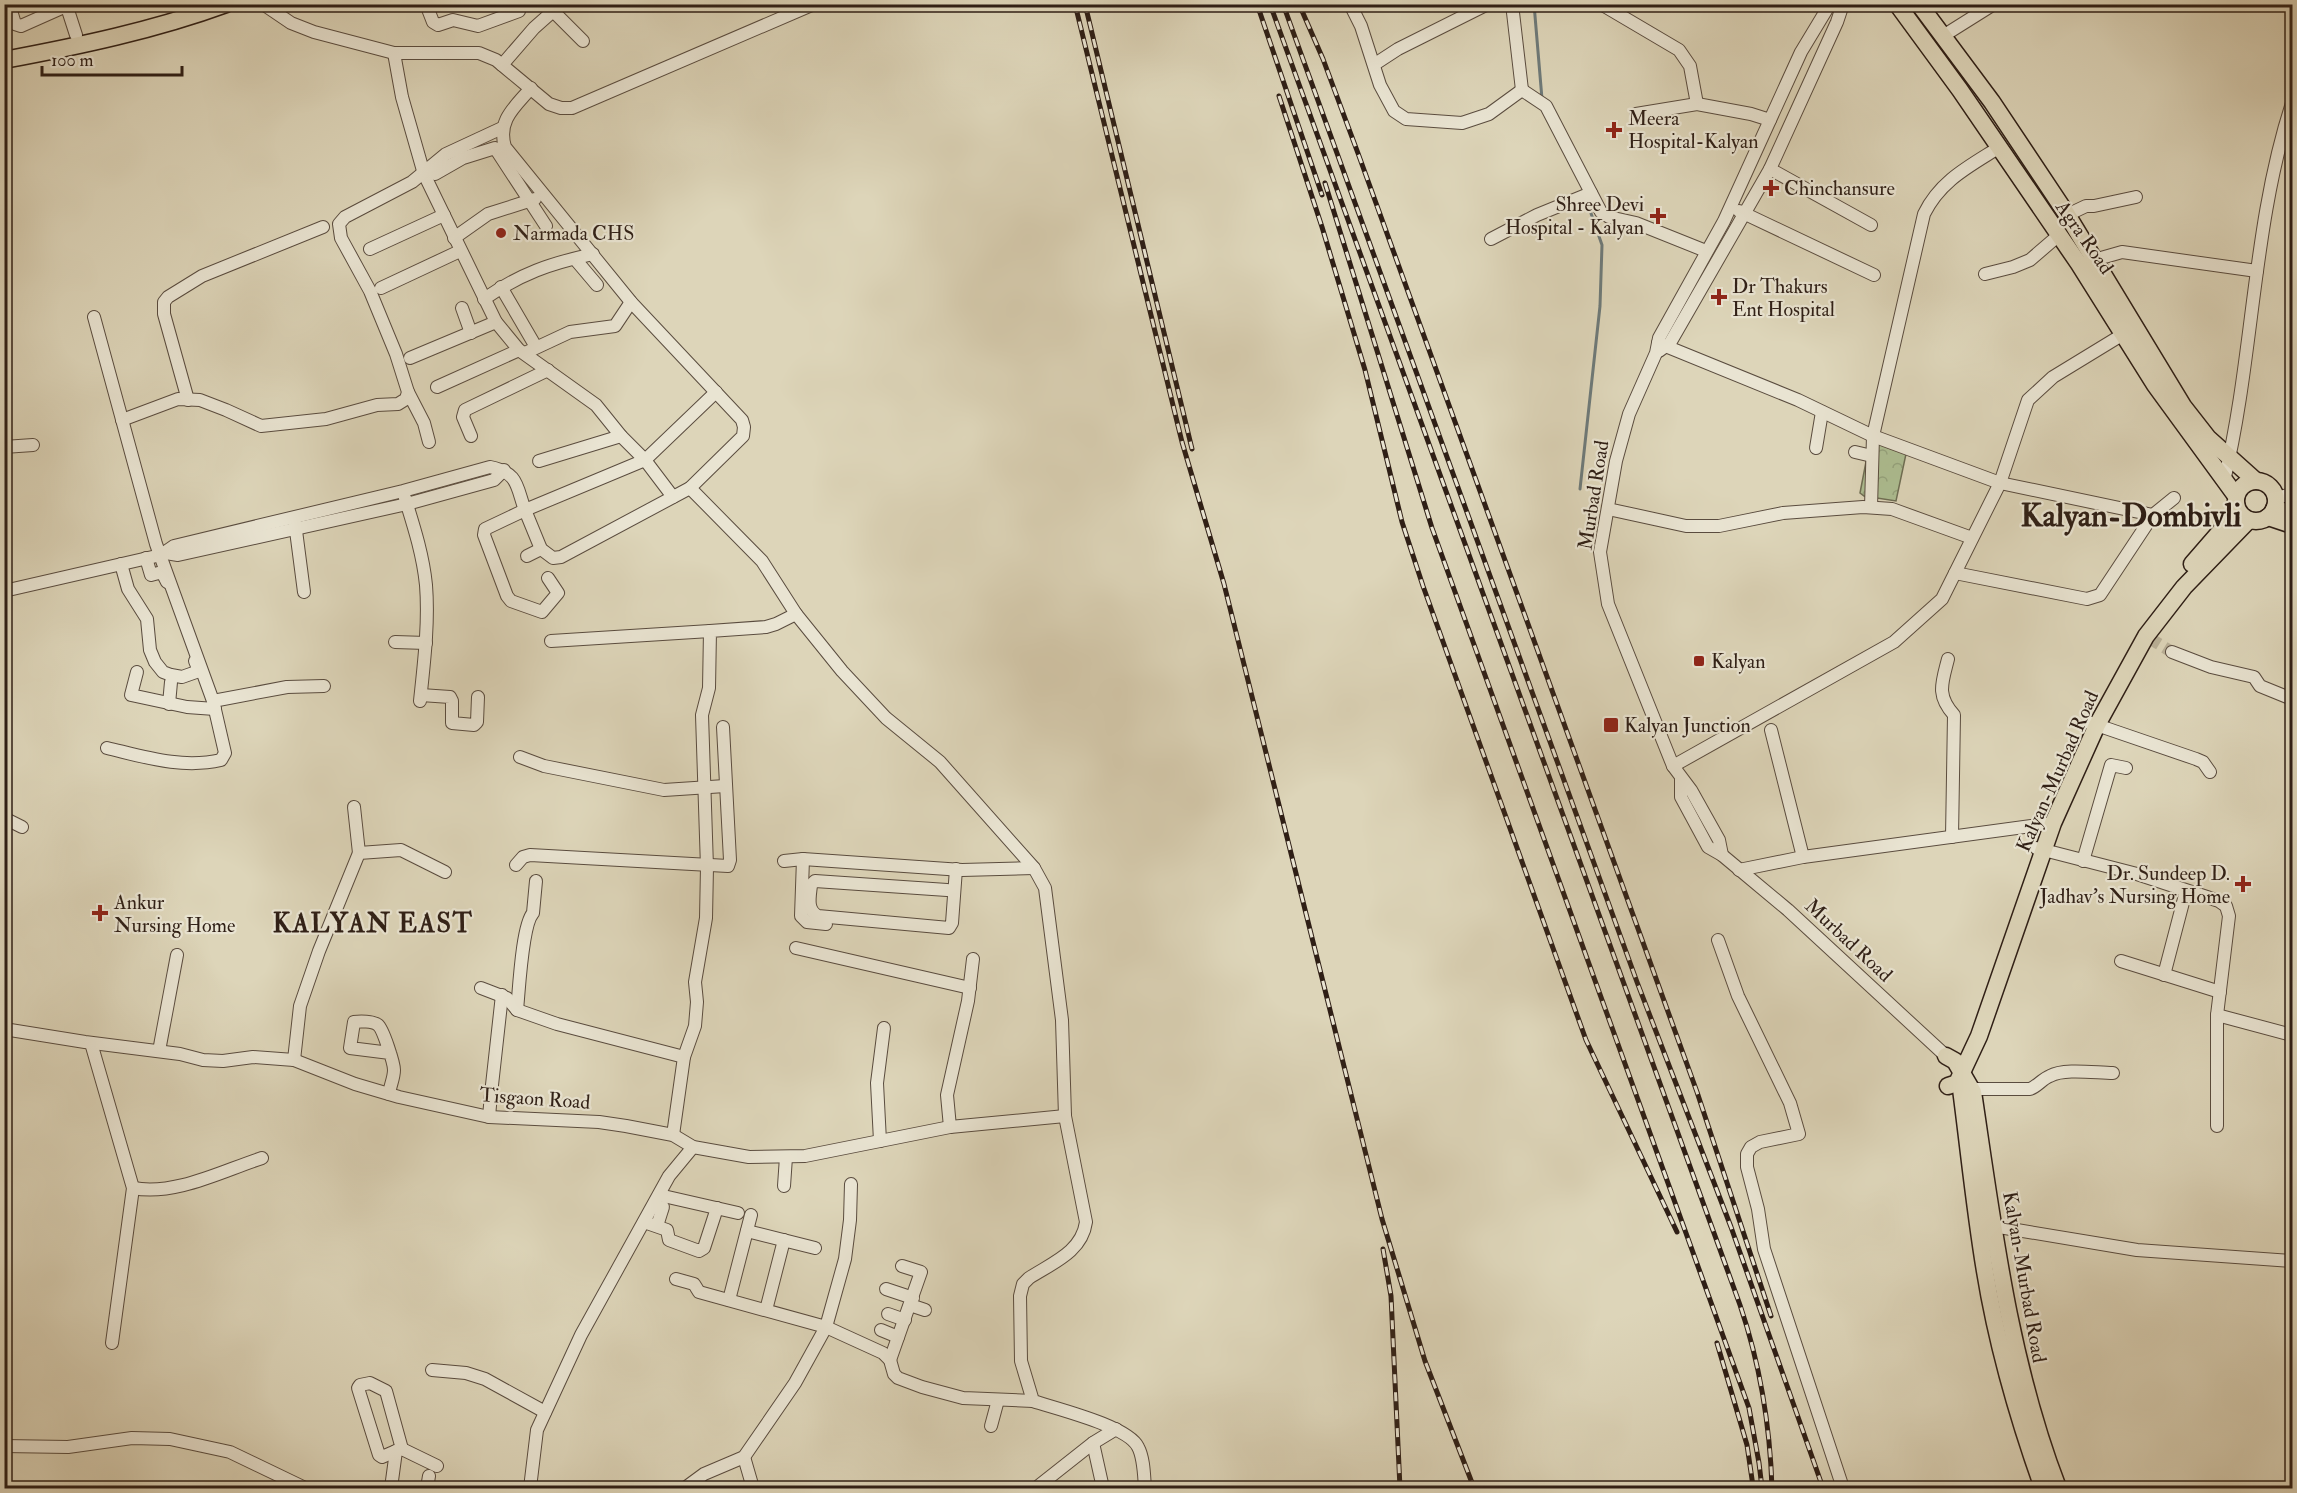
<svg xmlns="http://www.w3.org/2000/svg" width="2297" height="1493" viewBox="0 0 2297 1493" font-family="'IM FELL Double Pica',serif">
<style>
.park{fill:url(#park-crowns);stroke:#6e6e54;stroke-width:1.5}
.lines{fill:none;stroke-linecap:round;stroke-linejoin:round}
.stream{stroke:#6e7a79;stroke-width:3}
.minor-tunnel{stroke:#bab198;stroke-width:12;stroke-dasharray:12 6;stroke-linecap:butt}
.minor-casing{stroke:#5a4c3f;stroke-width:14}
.major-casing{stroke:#2f1f16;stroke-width:19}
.minor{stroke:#e9e4d2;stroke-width:12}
.major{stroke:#ddd5b9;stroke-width:16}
.rail-casing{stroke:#2f1f16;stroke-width:5}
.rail{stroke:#e9e4d2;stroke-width:3;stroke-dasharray:9;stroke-linecap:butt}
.poi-dot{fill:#8f2418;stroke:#e9e4d2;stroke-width:2}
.labels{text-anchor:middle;stroke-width:4.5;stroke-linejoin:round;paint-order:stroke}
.poi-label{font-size:20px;fill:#2f1f16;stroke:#e9e4d2;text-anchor:start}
.street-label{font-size:20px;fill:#2f1f16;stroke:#e9e4d2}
.district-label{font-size:26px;font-weight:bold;letter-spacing:1.5px;fill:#2f1f16;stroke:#e9e4d2}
.town-label{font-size:32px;font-weight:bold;fill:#2f1f16;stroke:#e9e4d2}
</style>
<defs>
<pattern id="park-crowns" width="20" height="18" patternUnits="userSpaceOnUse" patternTransform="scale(1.5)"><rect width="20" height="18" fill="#adbe92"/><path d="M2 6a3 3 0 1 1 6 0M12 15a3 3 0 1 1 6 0" fill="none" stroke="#95a37d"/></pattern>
</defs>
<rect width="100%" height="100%" fill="#ddd5b9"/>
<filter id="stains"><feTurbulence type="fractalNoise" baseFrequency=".00333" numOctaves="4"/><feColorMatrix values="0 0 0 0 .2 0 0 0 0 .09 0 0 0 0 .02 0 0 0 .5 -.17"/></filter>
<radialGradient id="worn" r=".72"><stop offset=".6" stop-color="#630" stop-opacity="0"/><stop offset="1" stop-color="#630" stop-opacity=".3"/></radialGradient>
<path class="park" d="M1870 441 1906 454 1896 501 1864 496 1860 493Z"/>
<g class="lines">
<g class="stream">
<path d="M1534 4 1542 99"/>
<path d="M1580 489 1600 306 1602 245 1586 199"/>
</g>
<path class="minor-tunnel" d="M2149 638 2172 652"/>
<g class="minor-casing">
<g id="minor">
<path d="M9 4 15 24 21 26 66 6"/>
<path d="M66 4 76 35"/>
<path d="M263 4 291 23 314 32 394 53H479L496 60 549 104 561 108H572L814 4"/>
<path d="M426 4 433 22 438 25 453 20 478 26 519 11"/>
<path d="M1350 4 1361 26 1380 85 1394 111 1406 119 1462 123 1489 114 1522 90"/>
<path d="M1512 4 1522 90"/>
<path d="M1601 4 1679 50 1690 66 1697 104"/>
<path d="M553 11 583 41"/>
<path d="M1943 36 1994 4"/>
<path d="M394 53 402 97 424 174 496 322 519 350 596 405 621 436 645 460 673 497"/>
<path d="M1375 64 1398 49 1488 4"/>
<path d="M502 65 534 28 561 4"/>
<path d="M531 88C515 107 497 120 505 147L631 302 742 420 744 427 743 436 690 488 561 557 553 558 541 549 525 510 485 529 484 535 507 596 511 601 542 612 558 593 548 578"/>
<path d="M1522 90 1546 106 1601 212 1609 217 1636 223 1706 251"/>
<path d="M1636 114 1697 104 1751 114 1770 120"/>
<path d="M1770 169 1871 225"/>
<path d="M435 174 463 158 495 148 546 226"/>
<path d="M1739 211 1874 275"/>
<path d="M2067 215 2086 206H2094L2136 197"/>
<path d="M454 238 488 214 535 199"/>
<path d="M1491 239 1537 215 1591 193"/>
<path d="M370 249 444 215"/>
<path d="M575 259 597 285"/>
<path d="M2087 262 2122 252 2257 271"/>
<path d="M1985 274 2013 267 2030 260 2059 235"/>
<path d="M501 287 536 347"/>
<path d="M381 288 460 251"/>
<path d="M484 299C522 273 549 264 593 254"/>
<path d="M462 308 471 333"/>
<path d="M94 317 156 544 213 701 225 753 221 760C182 769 145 757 107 748"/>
<path d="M1658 343 1798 400 1873 436 2000 483 2153 515"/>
<path d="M1659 351 1670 343 1770 169 1837 22 1843 4"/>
<path d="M525 353 570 332 615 326 631 302"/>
<path d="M410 358 496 322"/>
<path d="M437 387 519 350"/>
<path d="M408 392 424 423 429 442"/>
<path d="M188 400 164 314V302L168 297 202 276 323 227"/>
<path d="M122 420 178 399 200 400 226 410 261 426 326 419 377 405 398 404 406 399 408 392 396 354 370 291 341 238 339 224 345 217 412 182 446 154 502 128"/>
<path d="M471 436 463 417 465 410 548 370"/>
<path d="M4 447 33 445"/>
<path d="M1816 448 1822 412"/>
<path d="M1855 452 1872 456"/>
<path d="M539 461 621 436"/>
<path d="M2224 481C2254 356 2252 226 2292 103"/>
<path d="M690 488 762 561 796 614 842 671 886 718 940 762 1034 868 1045 888 1062 1020 1065 1116 1086 1222C1082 1252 1052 1263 1029 1278L1023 1284 1020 1296 1021 1361 1033 1401C1057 1409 1128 1426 1138 1447 1144 1458 1144 1476 1145 1488"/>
<path d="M405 498C414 527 423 555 426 585 429 623 424 663 420 701"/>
<path d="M2276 498 2292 494"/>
<path d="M1871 507 1873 436 1924 214C1940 181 1968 167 1998 148"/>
<path d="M1608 509 1686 526H1719L1783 513 1863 507 1892 509 1972 538"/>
<path d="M295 523 304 592"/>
<path d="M166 553 178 555 407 504 494 480 504 470"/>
<path d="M527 556 541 549"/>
<path d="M146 558 151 575 162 572 167 582"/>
<path d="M121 564 128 589 147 619 150 650 155 662 163 672 171 675 182 677 199 671 195 661"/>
<path d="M1955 573 2087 599 2100 595 2153 515 2174 498"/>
<path d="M4 591 161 555 174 546 403 491 490 467C519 473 516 486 525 510L645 460 716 392"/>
<path d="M551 641 710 631"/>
<path d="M395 642 426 643"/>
<path d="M2172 652 2211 667 2254 677 2260 686 2292 699"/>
<path d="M1948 659C1942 683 1936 695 1954 715L1952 837"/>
<path d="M137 672 131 695 187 707 215 709"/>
<path d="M421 695 450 697 452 701V723L474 725 477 722 478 697"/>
<path d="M213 701 287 687 324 686"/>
<path d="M169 704 171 682"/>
<path d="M2088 722 2196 759 2203 762 2210 772"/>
<path d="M1771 730 1803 857"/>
<path d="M520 757 544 766 664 790 725 786"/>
<path d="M1673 766 1894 642 1942 599 2000 483 2028 400 2053 377 2130 330"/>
<path d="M1681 779V797L1708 847 1722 855 1788 910 1946 1056"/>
<path d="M354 807 359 853"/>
<path d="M4 818 22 827"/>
<path d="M2036 848 2137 874 2219 901 2226 906 2229 916 2217 1015V1126"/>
<path d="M1722 855 1719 840 1691 790 1673 766 1608 604 1600 552 1616 461 1629 414 1656 353 1659 338 1724 221 1801 52 1830 4"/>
<path d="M803 859 801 916 807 922 826 924"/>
<path d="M784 861 803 859 962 870 1034 868"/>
<path d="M2083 861 2111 765 2126 768"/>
<path d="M516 865 523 857 530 855 728 866 730 860 723 727"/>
<path d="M1739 870 1803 857 2053 823"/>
<path d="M947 890 815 881 811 885C810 896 806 910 818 916L949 928 952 923 956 869"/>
<path d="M1718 940 1738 996 1790 1103 1799 1134 1760 1142 1751 1147 1747 1154V1167L1758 1209 1764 1249 1843 1488"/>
<path d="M796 948 970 988"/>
<path d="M2121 961 2220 992"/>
<path d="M2164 975 2186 891"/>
<path d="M481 988 507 998 517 1010 557 1024 684 1057"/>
<path d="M517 1010C519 991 522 925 533 913L536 881"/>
<path d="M2217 1015 2292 1035"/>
<path d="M4 1029 85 1042 180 1054 203 1060 223 1061 253 1057 294 1060 355 1084 399 1097 489 1117 599 1122 626 1126 673 1135 693 1147 749 1157 805 1156 950 1127 1065 1116"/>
<path d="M91 1043 133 1188 112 1343"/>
<path d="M159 1051 177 955"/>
<path d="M294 1060 300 1006 319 951 359 853 401 850 445 872"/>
<path d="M492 1085 502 995"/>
<path d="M1966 1089H2030C2038 1086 2042 1079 2050 1076 2064 1068 2096 1073 2113 1073"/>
<path d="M389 1094C390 1086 394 1078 394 1070 394 1063 383 1029 378 1025 373 1021 360 1021 354 1022L350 1048 390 1053"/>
<path d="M489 1117 491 1094"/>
<path d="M950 1127 947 1095 968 1001 973 959"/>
<path d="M673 1135 684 1057 695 1026 697 1002 695 982 706 918 707 867 702 715 709 688 710 631 766 627 776 624 796 614"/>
<path d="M880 1141 877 1083 884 1028"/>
<path d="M784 1186 786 1157"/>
<path d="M133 1188C175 1196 222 1171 262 1158"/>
<path d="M659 1195 738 1213"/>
<path d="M644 1222 667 1230 669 1240 699 1251 704 1248 717 1208"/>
<path d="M657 1226 663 1207"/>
<path d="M1993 1226 2137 1250 2292 1261"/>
<path d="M747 1231 815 1248"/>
<path d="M676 1279 694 1284 699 1292 826 1327 883 1353 890 1360 894 1374 898 1378 922 1387 963 1398 1033 1401"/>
<path d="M886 1289 913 1298"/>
<path d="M729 1300 751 1215"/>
<path d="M910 1305 925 1310"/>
<path d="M766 1310 784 1240"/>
<path d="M888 1314 905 1320"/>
<path d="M881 1330 898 1337"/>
<path d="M890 1360 921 1272 902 1266"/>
<path d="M432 1370 466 1373 485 1379 545 1412"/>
<path d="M991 1426 998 1400"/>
<path d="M1093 1443 1103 1488"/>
<path d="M4 1446 68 1447 132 1438 170 1439 230 1452 305 1488"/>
<path d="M396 1451 382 1457 379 1455 358 1388 360 1385 370 1383 386 1391 402 1449"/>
<path d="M744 1457 753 1488"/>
<path d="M391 1488 396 1451 402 1449 437 1466"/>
<path d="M427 1488 429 1476"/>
<path d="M530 1488 537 1430 581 1335 669 1176 693 1147"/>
<path d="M685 1488 704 1474 744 1457 795 1383 826 1327 845 1259 850 1220 851 1184"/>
<path d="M1036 1488 1093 1443 1116 1429"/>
</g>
</g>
<g class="major-casing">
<g id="major">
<path d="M1897 4 1960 90 2079 264 2155 385 2236 496"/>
<path d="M1919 4 1992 102 2066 213 2183 406 2208 438 2256 481"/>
<path d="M4 60C79 46 155 30 226 4"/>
<circle cx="2256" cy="501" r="20"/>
<path d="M2274 509 2292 513"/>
<path d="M2268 517 2292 525"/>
<path d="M2192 564 2238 511"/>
<path d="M1946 1056 1955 1061 1973 1092C1993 1226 2009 1361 2058 1488"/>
<path d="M1958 1084 1961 1089C1969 1150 1975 1211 1985 1271 1997 1345 2018 1418 2043 1488"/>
<path d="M1948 1086 1957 1083 1979 1036 2053 823 2097 725 2146 636 2184 587 2249 520"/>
</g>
</g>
<use href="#minor" class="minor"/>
<use href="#major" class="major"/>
<g class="rail-casing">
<g id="rail">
<path d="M1075 4 1182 442 1224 584 1382 1219 1425 1361 1474 1488"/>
<path d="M1085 4 1192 449"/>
<path d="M1257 4 1322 195"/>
<path d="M1270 4 1740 1305C1760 1364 1770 1426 1772 1488"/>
<path d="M1283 4 1637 982 1731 1227 1823 1488"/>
<path d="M1299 4 1323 59 1359 156 1697 1092 1771 1316"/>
<path d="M1279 96 1322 227 1365 370 1402 522 1423 586 1586 1040 1677 1232"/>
<path d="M1325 183 1432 528 1749 1408 1759 1463 1762 1488"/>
<path d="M1383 1249 1391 1296 1400 1488"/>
<path d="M1717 1343 1747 1445 1753 1486"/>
</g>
</g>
<use href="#rail" class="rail"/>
</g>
<g class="poi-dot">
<path d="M1611 121h6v6h6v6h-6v6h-6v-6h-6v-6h6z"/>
<path d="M1768 179h6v6h6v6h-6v6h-6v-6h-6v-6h6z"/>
<path d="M1655 207h6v6h6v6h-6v6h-6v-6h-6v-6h6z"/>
<circle cx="501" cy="233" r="6"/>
<path d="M1716 288h6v6h6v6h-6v6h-6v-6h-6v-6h6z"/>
<rect x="1693" y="655" width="12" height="12" rx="3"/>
<rect x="1603" y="717" width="16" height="16" rx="3"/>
<path d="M2240 875h6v6h6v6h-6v6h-6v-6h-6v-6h6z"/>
<path d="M97 904h6v6h6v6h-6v6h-6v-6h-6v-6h6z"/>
</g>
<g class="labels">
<g class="poi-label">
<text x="1628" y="125">Meera<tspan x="1628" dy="23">Hospital-Kalyan</tspan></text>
<text x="1784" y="195">Chinchansure</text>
<text x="1644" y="211" text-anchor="end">Shree Devi<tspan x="1644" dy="23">Hospital - Kalyan</tspan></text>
<text x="513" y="240">Narmada CHS</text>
<text x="1732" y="293">Dr Thakurs<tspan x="1732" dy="23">Ent Hospital</tspan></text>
<text x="1711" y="668">Kalyan</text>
<text x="1624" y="732">Kalyan Junction</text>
<text x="2230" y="880" text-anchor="end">Dr. Sundeep D.<tspan x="2230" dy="23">Jadhav's Nursing Home</tspan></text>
<text x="114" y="909">Ankur<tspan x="114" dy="23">Nursing Home</tspan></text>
</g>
<g class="street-label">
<text transform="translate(2085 237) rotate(55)" y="7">Agra Road</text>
<text transform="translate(1593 495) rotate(-81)" y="7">Murbad Road</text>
<text transform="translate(2057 771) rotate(-66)" y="7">Kalyan-Murbad Road</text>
<text transform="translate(1849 940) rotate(43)" y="7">Murbad Road</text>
<text transform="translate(535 1098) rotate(4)" y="7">Tisgaon Road</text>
<text transform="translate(2025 1277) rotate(80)" y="7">Kalyan-Murbad Road</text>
</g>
<g class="district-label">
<text x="373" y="932">KALYAN EAST</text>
</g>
<g class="town-label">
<text x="2131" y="526">Kalyan-Dombivli</text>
</g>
</g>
<rect width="2297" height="1493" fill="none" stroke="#ddd5b9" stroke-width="24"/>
<rect x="6" y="6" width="2285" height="1481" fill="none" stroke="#2f1f16" stroke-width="3"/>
<rect x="12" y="12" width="2273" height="1469" fill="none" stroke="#2f1f16" stroke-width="1.5"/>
<path d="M42 66v9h140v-9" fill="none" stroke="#2f1f16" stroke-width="3"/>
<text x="51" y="66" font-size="18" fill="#2f1f16" stroke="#e9e4d2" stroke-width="4.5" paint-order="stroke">100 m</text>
<rect width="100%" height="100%" filter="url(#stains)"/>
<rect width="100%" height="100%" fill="url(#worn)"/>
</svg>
